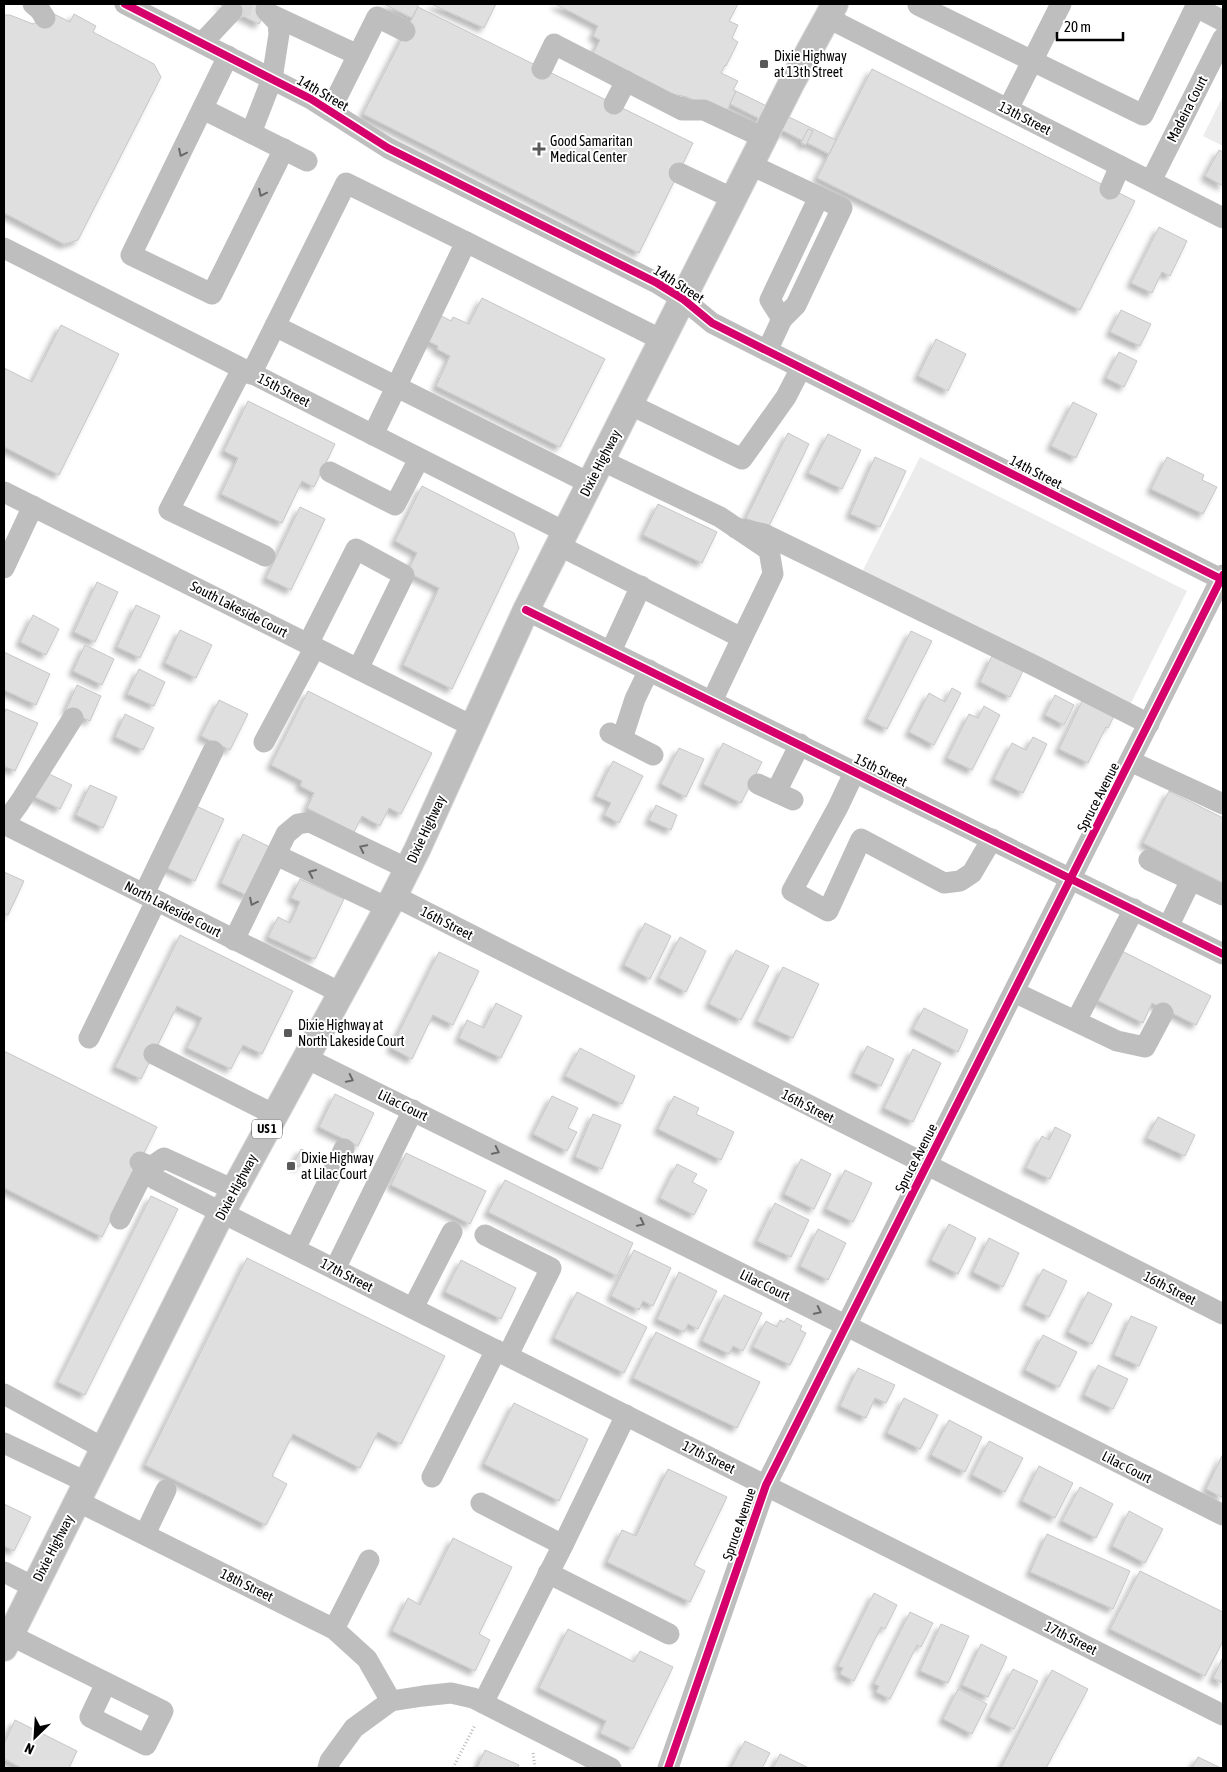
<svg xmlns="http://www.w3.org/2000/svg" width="1227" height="1772" viewBox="0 0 1227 1772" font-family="'Asap Condensed',sans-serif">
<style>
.green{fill:#ececec}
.building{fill:#dfdfdf;stroke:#c7c7c7;filter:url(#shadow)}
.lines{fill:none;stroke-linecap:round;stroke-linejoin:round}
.minor-tunnel{stroke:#d9d9d9;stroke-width:21;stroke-dasharray:21 11;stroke-linecap:butt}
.major-casing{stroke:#dbdbdb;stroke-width:28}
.path{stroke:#b9b9b9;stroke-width:3;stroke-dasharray:1 2.5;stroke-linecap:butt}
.minor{stroke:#bebebe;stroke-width:21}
.major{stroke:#bebebe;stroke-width:26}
.cycleway-casing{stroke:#fff;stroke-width:11}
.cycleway{stroke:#d6006c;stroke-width:8}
.oneway{stroke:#686868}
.poi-dot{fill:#595959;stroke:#fff;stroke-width:2}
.labels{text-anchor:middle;stroke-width:4;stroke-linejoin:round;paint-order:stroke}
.shield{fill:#fff;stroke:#4c4c4c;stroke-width:1}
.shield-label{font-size:12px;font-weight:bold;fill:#000}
.poi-label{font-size:14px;fill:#000;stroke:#fff;text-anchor:start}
.street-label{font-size:14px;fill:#000;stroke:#fff}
</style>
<defs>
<filter id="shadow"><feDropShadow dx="-4.5" dy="4.5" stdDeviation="2.5" flood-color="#0004"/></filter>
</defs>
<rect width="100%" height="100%" fill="#fff"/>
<g class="green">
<path d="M1223 96V146L1203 136Z"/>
<path d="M920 457 1187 591 1129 707 862 572Z"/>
</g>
<g class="building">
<path d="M219 4H269L259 24Z"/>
<path d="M384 4H419L412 18Z"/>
<path d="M431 4H496L484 28Z"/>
<path d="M555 4H738L729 21 738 25 732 38 738 42 726 66 725 65 721 73 738 81 733 90 736 91 727 111 704 105 687 97 662 92 591 57 600 40 593 36 598 26Z"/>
<path d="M418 7 693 143 639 253 363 114Z"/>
<path d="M54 14 70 22 74 14 96 26 93 32 154 64 161 77 78 240 64 244 4 213V15H10L33 24Z"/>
<path d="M872 69 1135 201 1080 310 817 178Z"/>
<path d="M736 91 836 140 829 154 730 104Z"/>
<path d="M808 129 813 131 806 145 801 143Z"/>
<path d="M1219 150 1223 152V186L1205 176Z"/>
<path d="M1159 227 1187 241 1170 276 1162 272 1152 293 1131 283Z"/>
<path d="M482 298 605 359 560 447 436 386 450 356 437 349 438 346 421 338 434 312 451 321 453 317 469 324Z"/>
<path d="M1121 310 1151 324 1140 346 1110 332Z"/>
<path d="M61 325 119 354 59 475 4 447V368L32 382Z"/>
<path d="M936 339 966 354 948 391 918 376Z"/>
<path d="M1119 352 1137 361 1124 387 1106 378Z"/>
<path d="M248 401 335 444 314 487 302 481 282 523 221 494 238 458 224 451Z"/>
<path d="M1073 402 1097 414 1076 458 1051 446Z"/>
<path d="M788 433 809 444 768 528 746 518Z"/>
<path d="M828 434 861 450 842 489 808 473Z"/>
<path d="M875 457 906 471 880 527 850 514Z"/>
<path d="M1167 457 1204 475 1202 480 1217 487 1203 514 1151 489Z"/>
<path d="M422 486 514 533 519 548 452 689 403 665 439 588 407 572 417 553 395 541Z"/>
<path d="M658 504 717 532 702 563 643 535Z"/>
<path d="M300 507 325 519 291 590 266 578Z"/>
<path d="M97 582 118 592 95 642 74 632Z"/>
<path d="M136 605 160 616 140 658 117 647Z"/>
<path d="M33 615 59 629 46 655 20 642Z"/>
<path d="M180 630 212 645 196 678 165 663Z"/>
<path d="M911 631 932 641 887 729 867 719Z"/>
<path d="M85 645 114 659 102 685 73 671Z"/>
<path d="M4 652 50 674 36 705 4 690Z"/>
<path d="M992 656 1023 671 1010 697 980 682Z"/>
<path d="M139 669 165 682 154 706 127 694Z"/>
<path d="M77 685 101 696 90 721 66 710Z"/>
<path d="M952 688 961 693 934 745 909 732 929 693 945 702Z"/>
<path d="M308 691 432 753 401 814 389 808 380 826 362 816 354 832 307 808 314 793 300 786 302 781 271 765Z"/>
<path d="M1055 695 1074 705 1064 725 1045 715Z"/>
<path d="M1083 699 1115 714 1108 728 1106 727 1088 763 1059 749Z"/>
<path d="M219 700 248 714 230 750 201 736Z"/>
<path d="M984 706 1000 715 972 770 947 758 969 714 978 718Z"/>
<path d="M6 709 38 723 15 771 4 766V714Z"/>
<path d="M125 714 154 728 143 750 115 737Z"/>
<path d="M1033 737 1047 744 1023 793 994 779 1012 743 1026 750Z"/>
<path d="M723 743 762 762 741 803 703 784Z"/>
<path d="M679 748 704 759 686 797 661 784Z"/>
<path d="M613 761 643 776 619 823 604 815 611 803 596 796Z"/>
<path d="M45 772 72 785 60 809 33 796Z"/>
<path d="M90 785 117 797 103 828 76 815Z"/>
<path d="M1169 791 1223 818V883L1143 843Z"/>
<path d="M192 804 224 819 195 881 163 866Z"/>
<path d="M656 805 677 815 671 830 649 820Z"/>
<path d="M243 834 270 847 248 896 221 883Z"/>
<path d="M4 872 24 881 8 915 4 913Z"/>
<path d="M300 879 344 899 315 959 268 937 278 917 290 923 300 902 291 898Z"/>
<path d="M645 923 671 936 650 979 624 965Z"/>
<path d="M180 935 293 991 262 1054 243 1045 231 1069 187 1048 202 1018 177 1006 141 1079 115 1067Z"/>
<path d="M680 937 706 951 686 992 659 978Z"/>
<path d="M736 950 769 966 741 1020 709 1004Z"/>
<path d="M1122 951 1211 996 1196 1025 1152 1003 1143 1023 1097 1000Z"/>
<path d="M439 952 479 971 453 1025 433 1015 412 1059 391 1048Z"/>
<path d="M783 967 819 984 793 1038 757 1021Z"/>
<path d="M496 1003 522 1016 501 1058 459 1038 467 1020 484 1028Z"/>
<path d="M924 1008 968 1030 958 1052 913 1029Z"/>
<path d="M867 1046 894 1059 881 1086 854 1073Z"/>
<path d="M580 1048 635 1076 622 1104 565 1076Z"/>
<path d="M913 1049 941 1063 913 1122 884 1108Z"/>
<path d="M4 1051 157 1127 102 1237 4 1188Z"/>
<path d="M335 1094 374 1113 358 1146 319 1127Z"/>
<path d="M552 1096 578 1108 568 1128 577 1132 567 1151 533 1134Z"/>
<path d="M674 1096 699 1108 696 1114 734 1132 721 1160 658 1129Z"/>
<path d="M593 1114 621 1125 602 1169 575 1157Z"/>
<path d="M1158 1117 1195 1135 1185 1156 1147 1138Z"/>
<path d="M1055 1127 1071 1135 1050 1179 1026 1168 1042 1136 1049 1140Z"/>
<path d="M301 1149 308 1152 299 1167 293 1164Z"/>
<path d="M406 1153 486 1191 470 1224 391 1185Z"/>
<path d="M801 1159 831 1174 814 1209 784 1194Z"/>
<path d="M677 1164 697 1174 692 1182 707 1190 694 1215 660 1198Z"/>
<path d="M845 1170 872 1183 853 1222 826 1209Z"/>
<path d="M505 1180 633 1243 617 1276 488 1212Z"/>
<path d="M151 1196 178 1209 85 1395 58 1382Z"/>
<path d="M775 1203 809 1220 791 1257 757 1241Z"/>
<path d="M949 1224 976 1238 958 1274 931 1260Z"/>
<path d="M818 1229 846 1243 828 1280 800 1266Z"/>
<path d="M989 1238 1019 1253 1003 1287 973 1272Z"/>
<path d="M634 1250 671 1268 653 1306 643 1301 639 1310 611 1296Z"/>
<path d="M247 1258 445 1356 401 1444 378 1432 360 1468 293 1434 272 1476 287 1484 266 1525 145 1465Z"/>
<path d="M461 1260 516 1288 501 1319 445 1292Z"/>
<path d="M1043 1269 1067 1281 1049 1317 1025 1305Z"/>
<path d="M679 1272 717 1291 698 1329 688 1324 684 1332 657 1319Z"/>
<path d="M577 1292 647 1327 624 1373 554 1338Z"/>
<path d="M1088 1292 1112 1304 1092 1344 1068 1332Z"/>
<path d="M724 1295 762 1313 743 1351 733 1346 729 1354 702 1341Z"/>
<path d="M1131 1316 1157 1327 1139 1366 1114 1355Z"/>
<path d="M787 1318 802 1326 800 1330 806 1333 790 1365 753 1347 766 1321 777 1327 780 1320 784 1322Z"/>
<path d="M656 1332 760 1382 737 1428 633 1378Z"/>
<path d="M1043 1335 1077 1352 1059 1387 1025 1370Z"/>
<path d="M1098 1365 1128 1379 1113 1409 1084 1395Z"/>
<path d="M858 1368 895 1385 886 1403 875 1398 866 1418 840 1406Z"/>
<path d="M904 1398 938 1415 920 1449 887 1433Z"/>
<path d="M514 1403 588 1439 559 1501 484 1464Z"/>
<path d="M949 1420 982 1437 965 1472 931 1455Z"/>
<path d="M989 1441 1023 1458 1005 1492 972 1475Z"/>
<path d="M1223 1454V1498L1206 1489Z"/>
<path d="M1039 1466 1073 1483 1055 1518 1022 1501Z"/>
<path d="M668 1469 727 1497 694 1565 705 1571 690 1602 607 1562 622 1530 636 1536Z"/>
<path d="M1080 1487 1113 1504 1096 1538 1062 1521Z"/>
<path d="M4 1504 31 1517 14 1551 4 1546Z"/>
<path d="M1129 1511 1163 1529 1145 1563 1112 1546Z"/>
<path d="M1047 1534 1130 1571 1113 1609 1030 1572Z"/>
<path d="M453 1538 512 1567 479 1634 490 1640 475 1671 392 1631 408 1598 420 1605Z"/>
<path d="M1140 1571 1223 1612V1641L1205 1676 1110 1629Z"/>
<path d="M874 1593 897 1605 885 1629 881 1627 854 1681 840 1674 843 1668 838 1666Z"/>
<path d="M910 1612 933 1623 921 1647 917 1645 890 1699 876 1692 879 1686 874 1684Z"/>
<path d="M941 1624 969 1636 948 1683 920 1671Z"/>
<path d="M568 1629 634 1662 640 1651 673 1667 633 1749 600 1733 606 1721 539 1688Z"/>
<path d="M981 1644 1007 1657 988 1697 962 1685Z"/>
<path d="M1223 1657V1683L1213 1678Z"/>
<path d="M1013 1669 1038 1681 1014 1729 989 1717Z"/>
<path d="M1052 1670 1088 1689 1046 1768H1001Z"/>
<path d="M958 1689 987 1704 972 1734 943 1719Z"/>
<path d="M15 1720 77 1751 69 1768H22L4 1759V1744Z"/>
<path d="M745 1741 770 1753 762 1768H731Z"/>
<path d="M485 1750 519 1765 518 1768H477Z"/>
<path d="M780 1754 807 1767V1768H773Z"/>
<path d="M1198 1757 1221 1768H1192Z"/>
</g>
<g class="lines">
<path class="minor-tunnel" d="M232 11C244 3 254 4 266 10"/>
<g class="major-casing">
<path id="major" d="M4 1648 222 1212 394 896 417 850 526 610 792 82 835 4"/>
</g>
<g class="path">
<path d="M533 1753 535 1768"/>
<path d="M453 1768 475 1725"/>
</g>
<g class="minor">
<path d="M33 4 40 10 45 18"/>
<path d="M125 4 311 99 388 148 657 283 683 299 712 323 1223 580"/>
<path d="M918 5 1143 115 1197 4"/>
<path d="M1196 7 1223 21"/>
<path d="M272 15 358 55"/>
<path d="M828 18 1223 218"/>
<path d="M202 43 232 11"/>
<path d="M228 56 131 255 212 294 284 149"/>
<path d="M542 69 554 44 682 110H704L764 138"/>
<path d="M614 104 626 81"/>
<path d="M203 109 307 161"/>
<path d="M1008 109 1061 4"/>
<path d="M330 111 377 17 405 31"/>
<path d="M251 133 272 79 279 34 278 23 266 10"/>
<path d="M751 165 819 197 770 300 782 319 767 351"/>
<path d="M679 173 734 199"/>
<path d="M1151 181 1223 38"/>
<path d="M1110 189 1120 166"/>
<path d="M466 242 662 340"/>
<path d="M4 248 565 532"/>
<path d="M782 319 796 305 842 208 819 197"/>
<path d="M275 326 346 183 466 242 373 435"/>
<path d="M242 369 169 510 265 556"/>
<path d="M251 374 275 326 589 483"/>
<path d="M629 404 742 459 786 397 801 368"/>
<path d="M601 460 720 517 769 550 773 574 742 638"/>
<path d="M330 472 395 505 419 459"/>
<path d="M4 492 474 727"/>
<path d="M736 528 764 534 1037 667 1149 724"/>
<path d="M558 545 742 638 712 701"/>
<path d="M4 568 33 506"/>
<path d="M526 610 1223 954"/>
<path d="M308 644 356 549 404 575 358 669"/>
<path d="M611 651 641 586"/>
<path d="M610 733 653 755"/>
<path d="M622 739 635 699 649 670"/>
<path d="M264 742 315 647"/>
<path d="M1130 761 1223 804"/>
<path d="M855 771 838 807 792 891 828 911 861 839 944 883 960 881 972 873 992 839"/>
<path d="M758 784 793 800"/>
<path d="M776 792 800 744"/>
<path d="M4 824 341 993"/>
<path d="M4 824 20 802 73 718"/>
<path d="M276 855 388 908"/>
<path d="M1149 860 1223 895"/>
<path d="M144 894 213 751"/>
<path d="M394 896 1223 1314"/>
<path d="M1168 927 1191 880"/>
<path d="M234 940 286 834 298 824 310 822 408 869"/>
<path d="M1014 992 1117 1041 1145 1047 1163 1013"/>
<path d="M1076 1021 1134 909"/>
<path d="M89 1038 156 901"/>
<path d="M154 1054 275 1115"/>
<path d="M306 1058 825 1315 1223 1515"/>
<path d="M140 1162 151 1167 155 1179 1223 1715"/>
<path d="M151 1167 164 1158 234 1190"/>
<path d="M120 1219 147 1165"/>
<path d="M485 1235 551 1268 508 1355"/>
<path d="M295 1249 344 1149"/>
<path d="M335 1269 413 1110"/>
<path d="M413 1308 452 1232"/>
<path d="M4 1394 103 1448"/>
<path d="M4 1443 86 1482"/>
<path d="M432 1477 496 1350"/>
<path d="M77 1501 334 1629 367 1659 391 1701"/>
<path d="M481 1503 563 1545"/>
<path d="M145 1534 166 1490"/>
<path d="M4 1572 34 1587"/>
<path d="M548 1573 669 1634"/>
<path d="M334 1629 369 1560"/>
<path d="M10 1635 163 1711 146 1745 90 1717 106 1683"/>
<path d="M483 1703 563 1545 626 1415"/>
<path d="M328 1768 330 1761 354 1728 391 1701 423 1696 451 1693 473 1698 611 1768"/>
<path d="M668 1768 766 1485 1223 575"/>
</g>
<use href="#major" class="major"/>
<g class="cycleway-casing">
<g id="cycleway">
<path d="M125 4 311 99 388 148 657 283 683 299 712 323 1223 580"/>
<path d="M526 610 1223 954"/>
<path d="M668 1768 766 1485 1223 575"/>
</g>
</g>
<use href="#cycleway" class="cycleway"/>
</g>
<defs><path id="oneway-chevron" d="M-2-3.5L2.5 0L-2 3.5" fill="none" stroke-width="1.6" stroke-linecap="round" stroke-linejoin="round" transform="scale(1.25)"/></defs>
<g class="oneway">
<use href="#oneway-chevron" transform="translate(182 153) rotate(116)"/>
<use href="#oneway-chevron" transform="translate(262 193) rotate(116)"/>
<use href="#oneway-chevron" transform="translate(363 848) rotate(-154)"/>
<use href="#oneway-chevron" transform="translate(312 873) rotate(-155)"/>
<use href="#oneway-chevron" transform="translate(253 902) rotate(116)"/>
<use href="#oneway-chevron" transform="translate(350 1079) rotate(26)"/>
<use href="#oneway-chevron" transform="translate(496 1151) rotate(26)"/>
<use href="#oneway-chevron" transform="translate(641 1223) rotate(26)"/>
<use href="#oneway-chevron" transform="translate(818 1311) rotate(26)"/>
</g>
<g class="poi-dot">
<rect x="759" y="59" width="10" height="10" rx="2.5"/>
<path d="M536.5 141.5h5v5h5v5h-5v5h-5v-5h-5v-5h5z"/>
<rect x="283" y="1028" width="10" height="10" rx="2.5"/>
<rect x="286" y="1161" width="10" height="10" rx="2.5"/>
</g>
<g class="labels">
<rect class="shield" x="252" y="1119.5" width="30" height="19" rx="4"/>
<g class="shield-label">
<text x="267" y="1133">US 1</text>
</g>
<g class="poi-label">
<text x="774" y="61">Dixie Highway<tspan x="774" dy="16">at 13th Street</tspan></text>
<text x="550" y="146">Good Samaritan<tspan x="550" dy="16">Medical Center</tspan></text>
<text x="298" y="1030">Dixie Highway at<tspan x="298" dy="16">North Lakeside Court</tspan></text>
<text x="301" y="1163">Dixie Highway<tspan x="301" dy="16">at Lilac Court</tspan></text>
</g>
<g class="street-label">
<text transform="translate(323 93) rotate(30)" y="5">14th Street</text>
<text transform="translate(1187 109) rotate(-63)" y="5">Madeira Court</text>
<text transform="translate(1025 118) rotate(27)" y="5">13th Street</text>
<text transform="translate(679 284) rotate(33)" y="5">14th Street</text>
<text transform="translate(284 390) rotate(27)" y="5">15th Street</text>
<text transform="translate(600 463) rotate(-63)" y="5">Dixie Highway</text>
<text transform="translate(1036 472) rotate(27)" y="5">14th Street</text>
<text transform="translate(239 609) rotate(27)" y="5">South Lakeside Court</text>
<text transform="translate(881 770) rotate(26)" y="5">15th Street</text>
<text transform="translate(1098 797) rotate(-63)" y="5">Spruce Avenue</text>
<text transform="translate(426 829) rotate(-65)" y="5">Dixie Highway</text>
<text transform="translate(173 909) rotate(27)" y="5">North Lakeside Court</text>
<text transform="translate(447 923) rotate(27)" y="5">16th Street</text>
<text transform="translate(403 1105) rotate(26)" y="5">Lilac Court</text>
<text transform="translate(808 1106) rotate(27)" y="5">16th Street</text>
<text transform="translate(916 1158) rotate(-63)" y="5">Spruce Avenue</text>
<text transform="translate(236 1187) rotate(-62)" y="5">Dixie Highway</text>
<text transform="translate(347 1275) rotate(27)" y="5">17th Street</text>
<text transform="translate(765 1285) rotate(26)" y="5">Lilac Court</text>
<text transform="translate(1170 1288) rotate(27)" y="5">16th Street</text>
<text transform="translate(709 1457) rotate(26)" y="5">17th Street</text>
<text transform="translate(1127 1467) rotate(27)" y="5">Lilac Court</text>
<text transform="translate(739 1524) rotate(-71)" y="5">Spruce Avenue</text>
<text transform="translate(53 1548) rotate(-63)" y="5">Dixie Highway</text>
<text transform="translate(247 1585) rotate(26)" y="5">18th Street</text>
<text transform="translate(1071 1638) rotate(27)" y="5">17th Street</text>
</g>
</g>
<rect width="1227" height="1772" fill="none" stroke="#000000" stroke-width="10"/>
<g transform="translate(35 1737) rotate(205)" stroke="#ffffff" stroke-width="4" paint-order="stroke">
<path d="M0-4L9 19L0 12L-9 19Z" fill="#000000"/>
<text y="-8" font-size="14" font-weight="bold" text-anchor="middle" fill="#000000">N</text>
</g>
<path d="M1057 32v8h66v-8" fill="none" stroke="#000000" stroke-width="2.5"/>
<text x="1064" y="32" font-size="15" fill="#000000" stroke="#ffffff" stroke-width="4" paint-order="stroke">20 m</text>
</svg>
